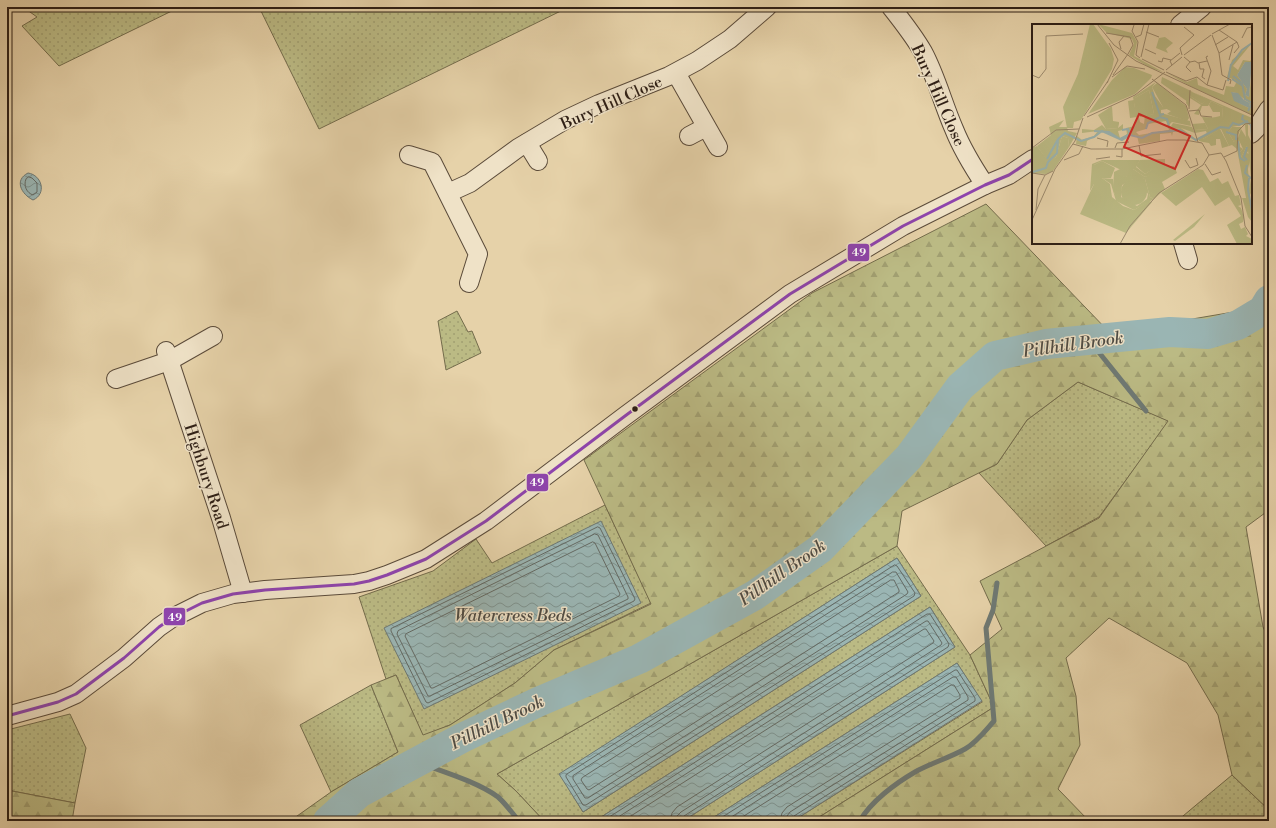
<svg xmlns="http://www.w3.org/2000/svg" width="1276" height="828" viewBox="0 0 1276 828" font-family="'Libre Bodoni',serif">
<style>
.grass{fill:url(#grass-dots);stroke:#746c4c;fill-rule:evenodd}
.forest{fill:url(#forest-firs);stroke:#746c4c}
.water{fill:url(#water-waves);stroke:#6e7974}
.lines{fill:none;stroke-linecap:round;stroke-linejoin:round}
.shore{stroke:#646a64;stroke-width:1}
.stream{stroke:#6e7974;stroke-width:5}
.river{stroke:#9ab5b3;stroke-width:30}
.minor-casing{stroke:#5b4b3a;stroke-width:20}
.minor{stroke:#efe2c7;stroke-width:18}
.bus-1-casing{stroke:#efe2c7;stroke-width:6}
.bus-1{stroke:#8e44ad;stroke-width:3}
.bus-dot{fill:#2d1e15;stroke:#efe2c7;stroke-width:1.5}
.labels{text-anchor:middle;stroke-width:3;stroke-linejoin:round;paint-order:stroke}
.street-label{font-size:16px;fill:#2d1e15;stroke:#efe2c7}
.water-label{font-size:17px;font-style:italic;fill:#4e4b44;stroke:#efe2c7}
.inset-river{fill:none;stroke:#9ab5b3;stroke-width:2}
.inset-road{fill:none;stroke:#9c8a6e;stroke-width:1}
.view{fill:#d62828;fill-opacity:0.15;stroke:#d62828;stroke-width:2}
.inset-edge{fill:none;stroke:#2d1e15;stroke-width:2}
.line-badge{stroke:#efe2c7;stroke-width:1.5}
.badge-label{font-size:11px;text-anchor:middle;font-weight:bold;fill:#fff}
</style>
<defs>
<pattern id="grass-dots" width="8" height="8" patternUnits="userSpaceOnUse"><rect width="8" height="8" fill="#bbba84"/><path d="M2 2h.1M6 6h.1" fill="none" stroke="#a19f71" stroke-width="1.8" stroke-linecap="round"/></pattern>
<pattern id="forest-firs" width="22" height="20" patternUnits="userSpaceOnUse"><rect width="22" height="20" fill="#bbba84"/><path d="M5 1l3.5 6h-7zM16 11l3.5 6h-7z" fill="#a19f71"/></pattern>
<pattern id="water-waves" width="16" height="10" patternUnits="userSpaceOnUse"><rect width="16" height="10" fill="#9ab5b3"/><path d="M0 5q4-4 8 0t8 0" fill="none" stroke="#7e9390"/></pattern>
</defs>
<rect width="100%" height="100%" fill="#e6d2a9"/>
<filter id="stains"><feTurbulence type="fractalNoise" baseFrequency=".005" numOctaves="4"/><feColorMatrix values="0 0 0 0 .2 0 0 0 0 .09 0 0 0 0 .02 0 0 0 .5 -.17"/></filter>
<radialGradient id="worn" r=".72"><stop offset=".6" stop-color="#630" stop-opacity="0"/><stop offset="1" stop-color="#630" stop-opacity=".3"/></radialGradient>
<g class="grass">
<path d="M23 7H180L59 66 22 26 37 17Z"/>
<path d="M259 7H569L319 129Z"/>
<path d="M457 311 468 332 472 331 481 353 446 370 438 321Z"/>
<path d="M1078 382 1169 421 1099 517 1046 546 979 473 997 464 1027 420Z"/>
<path d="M605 505 651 603 554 650 515 683 450 725 423 736 396 675 386 679 359 597 433 571 476 539 492 563Z"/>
<path d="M897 546 970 655 994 707 813 821H793L982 702 957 663 708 821H683L955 647 930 607 595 821H544L516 791 497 774ZM897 558 921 596 583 812 560 774Z"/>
<path d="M371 685 398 752 331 792 300 725Z"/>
<path d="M70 714 86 748 75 803 12 791H7V730Z"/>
<path d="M1232 775 1269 810V821H1177Z"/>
</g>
<g class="forest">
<path d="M986 204 1110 333 1251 309 1269 282V510L1246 527 1263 627 1269 640V810L1232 775 1218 715 1187 663 1109 618 1066 658 1076 696 1080 745 1058 789 1089 821H813L994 707 970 655 1002 629 980 581 1099 518 1168 421 1078 382 1027 420 997 464 902 511 897 546 497 774 516 791 544 821H290L331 792 398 752 371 685 396 675 423 735 450 725 515 683 554 650 651 604 584 460 812 293Z"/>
<path d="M7 791H12L75 803 72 821H7Z"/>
</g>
<g class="water">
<path d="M28 173C42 175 47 194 33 200 21 194 14 180 28 173Z"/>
<path d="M601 521 641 603 424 709 384 628Z"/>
<path d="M897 558 921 596 583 812 559 774Z"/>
<path d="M930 607 955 647 683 821H595Z"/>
<path d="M957 663 982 701 793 821H708Z"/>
</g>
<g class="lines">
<g class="shore">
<path d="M29 177 32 178 37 183V192L33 195C27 193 23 186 26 179Z"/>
<path d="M598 527 600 528 635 599 634 601 428 703 426 702 391 631V629Z"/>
<path d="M595 534 598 535 628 597V599L430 696H428L397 634 398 631Z"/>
<path d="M593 542 595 543 620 594 619 596 433 688H431L405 636 406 634Z"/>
<path d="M895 565 897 566 915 593 914 596 586 805H583L566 777V775Z"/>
<path d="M893 572H896L908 592 907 594 588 798H585L573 779V776Z"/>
<path d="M891 580H894L899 590V592L589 790 587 789 581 780 582 778Z"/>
<path d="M603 821 927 614H930L949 644 948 647 684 816 681 821"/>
<path d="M612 821 926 621H928L942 643 941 645 681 812 677 816 676 821"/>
<path d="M623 821 924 629H926L934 641 933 643 677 807 672 813 670 821"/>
<path d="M716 821 955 670H957L975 698V701L794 816 791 821"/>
<path d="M725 821 953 677H956L968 697V700L790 812 787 816 786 821"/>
<path d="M736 821 951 685H954L960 695V698L787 807 782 813 780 821"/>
</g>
<g class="stream">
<path d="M1263 310 1269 313"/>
<path d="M1089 340 1146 411"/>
<path d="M417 762C441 771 478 782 498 797 506 804 512 813 519 821"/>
<path d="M860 821C870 802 896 783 915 772 931 763 949 758 965 749 977 742 985 731 994 721L986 628 993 610 997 583"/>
</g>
<path class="river" d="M328 821 359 793 462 738 538 702 639 659 755 595 820 549 909 457 960 387 995 356 1046 344 1170 332 1208 334 1238 325 1263 310 1269 300"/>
<g class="minor-casing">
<g id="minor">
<path d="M891 7C902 21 914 36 923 52 936 76 943 104 954 129 962 149 973 167 985 185"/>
<path d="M1180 25 1202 7"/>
<path d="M676 73 718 147"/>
<path d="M1251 134 1256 129 1269 109"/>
<path d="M689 136 706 127"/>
<path d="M527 143 538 161"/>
<path d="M409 155 432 162 478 254 469 283"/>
<path d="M448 193 470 183 518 148 565 120 599 104 669 76 697 61 730 39 767 7"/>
<path d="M1183 243 1188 260"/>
<path d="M166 351 221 518 243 593"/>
<path d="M116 379 169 361 213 336"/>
<path d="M7 716 58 702 76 694 124 658 159 627 172 618 202 603 233 594 265 590 354 584 369 581 387 575 426 559 486 521 625 416 790 294 903 226 985 185 1009 175 1033 159"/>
</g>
</g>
<use href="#minor" class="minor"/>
<g class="bus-1-casing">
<path id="bus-1" d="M7 716 58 702 76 694 124 658 159 627 172 618 202 603 233 594 265 590 354 584 369 581 387 575 426 559 486 521 625 416 790 294 903 226 985 185 1009 175 1033 159"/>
</g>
<use href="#bus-1" class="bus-1"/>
</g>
<circle class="bus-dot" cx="635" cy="409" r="3.5"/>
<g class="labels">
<g class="street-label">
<text transform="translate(939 95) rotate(66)" y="6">Bury Hill Close</text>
<text transform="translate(611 102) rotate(-24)" y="6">Bury Hill Close</text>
<text transform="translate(207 476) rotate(72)" y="6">Highbury Road</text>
</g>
<g class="water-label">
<text transform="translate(1073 344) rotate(-8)" y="6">Pillhill Brook</text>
<text transform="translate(782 572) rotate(-35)" y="6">Pillhill Brook</text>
<text x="513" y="621">Watercress Beds</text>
<text transform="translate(497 722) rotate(-26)" y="6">Pillhill Brook</text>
</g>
</g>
<g transform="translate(1032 24)">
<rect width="220" height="220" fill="#e6d2a9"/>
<path d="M58 0H61L79 25 82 35 80 45 49 96 42 98 41 104H35L31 83 46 50ZM133 13 141 19 134 25 136 29 124 24 127 14ZM93 43 102 44 120 51 119 54 103 70 56 90 80 56ZM130 53 157 66 156 78 129 59ZM125 59 154 82 157 94 155 97 135 90 139 87 131 83 120 63ZM117 66 122 90 108 93 106 90 105 93 98 94 96 77 102 76 103 84V74ZM158 67 175 75 170 80 158 72ZM179 77 191 83 190 94H180L188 92V88H181L177 81ZM80 82 81 97 87 98V100L86 104 74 105 66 91ZM141 99 160 103 163 109 149 104 142 105 139 102ZM173 99 176 105 162 106 160 100ZM216 100V111L220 119V173L217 167 219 154 216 126 215 122 209 133 207 129 211 125 206 114 209 105 214 113 213 101ZM200 103H210L202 118 196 108ZM188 105 197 122 190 124 188 115H184V121L179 122 177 119 171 118V115ZM30 112 36 114 37 123 21 147 14 150 0 149V124L5 122 17 138 24 133ZM133 135V142H142L145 149 130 158 133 165 122 175 118 173 113 155 95 152 84 172 81 166 82 148 90 144 101 145 113 153 123 148V144L113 150 104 142 108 136ZM70 137 83 144 79 154H70L78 160 80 173 91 182 102 186 117 177 120 178 94 209 48 190 62 160V141ZM166 145 171 146 178 158 186 154 190 160 196 157 203 172 207 171 209 181 206 182 209 184 212 193 211 198 207 200 209 205 213 203 216 210 214 212 220 215V220H205L195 201 209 192 197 173 183 182 170 163 144 182 129 169ZM89 168a13 13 0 1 1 26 0a13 13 0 1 1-26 0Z" fill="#bbba84"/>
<path d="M66 0 100 9 105 18 102 32 131 48 118 44 97 31 102 20 100 15 75 9ZM220 19 201 42 206 46 211 36 218 37 220 35V38H213L205 51 215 65 213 71 217 73 220 47V91L156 61 135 49 155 58 165 54 166 61 192 71 194 62 202 63 204 59 203 56 195 53 200 36ZM200 68 204 69 218 79 217 84 207 79ZM124 58 120 63 123 72 131 83 136 82 139 87 135 85 129 86V89L158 97 159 102 140 98 136 102 134 97 116 100 114 105 104 108 107 111 137 106 136 103 139 102 142 105 149 104 165 116 148 107 141 108 140 112 139 109 128 110V117L107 120 105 112 99 111 90 116 70 107 55 117 54 122 44 120 45 112 50 116 62 112 66 107 50 109V105L62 106 70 101 74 105 86 104 91 100V106L86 107 88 114H90L95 110 94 104 103 102 106 89 108 98 112 100 113 91 122 90 117 66 103 74V84L101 73ZM156 66 220 94V99L200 103 196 108 202 118 203 114H207L208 123 211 125 207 129 209 133 215 122H219L215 129 219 131 216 145 220 198 216 193 211 177 210 174H214L205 125 200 121 197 122 189 105 171 115V118L167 117 166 114 175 110 174 107 163 109 162 106 176 105 170 93 190 94 191 83 179 77 176 82H170L167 91 162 90 169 81 158 74 157 83 154 79ZM159 67 174 75 170 80 158 72ZM32 96 27 103H35L36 107 45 109 37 123 36 114 30 112 24 133 17 139 5 122 19 111 17 103ZM70 136H108L104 143 113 150 122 144 133 143 134 146 113 153 101 145H87L70 137 62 141V160L58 167 60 140ZM103 151 113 155 118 173 122 175 102 186 84 177 79 160 70 154 81 155 83 171 87 158 95 152ZM101 155 109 159 116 170 115 175 105 182 89 173 90 161ZM173 190 162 203 143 217 141 216Z" fill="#bbba84" fill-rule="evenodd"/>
<path d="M213 38H220L217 73 213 71 215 65 205 51ZM199 68 206 69 212 76 218 79 217 84 202 77Z" fill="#9ab5b3"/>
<path class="inset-river" d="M199 41 210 26 220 19M201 52 210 59 213 75 220 79 216 87M200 55 211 62M196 57 199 40M120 68 128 91 132 90M211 91 210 95 219 101 220 115M114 105 116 99 128 93 135 95 137 102M90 106 96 105 98 111M62 107 77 108 88 115 98 110M194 108 204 111V116M26 115 33 109 49 117 62 113 70 107 90 116 98 111 110 114 120 109 148 106 164 116 188 103 197 104 201 99 207 101 216 97M206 117 208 134 213 137M215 123 212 133 215 136M15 135 26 115M215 141 213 149 220 155M1 148 14 144 16 138 25 129 26 115M217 154 216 166 220 187"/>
<path class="inset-road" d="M65 0 82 21 104 37 220 91M102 1 100 7 106 18 104 31 108 34M114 8 127 13M74 9 98 13 101 21 96 30M180 10 198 0M180 11 187 29 190 51 199 56 198 60M104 13 109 11 112 0M210 14 215 4 220 3M183 21 196 13M89 25 87 18 92 12M113 25 124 30M187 29 205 18 187 6M202 29 207 23 205 18M150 31 148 24 162 11 152 3M152 31 179 11M109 33 117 0M152 33 158 38 163 37M110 35 132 46M197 36 201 21M126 37 130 38 131 34 139 36M163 37 166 39 175 37M158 38 154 43 159 48M167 39 168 45H172L170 53 173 55M140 41 138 37 148 29M134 46 150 33M134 48 154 57 165 53 175 61 179 47 174 33 176 32M0 51 7 54 14 45V12L51 10M81 51 96 30M80 53 95 42 113 45M120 55 154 81 166 118M75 59 86 36 77 19M175 61 191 66 194 56M157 85 158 66M157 87 167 86 169 92 180 93M52 92 76 57M55 93 103 71 133 48M65 114 76 117 75 123M41 120 59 125H90L135 116H153L170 119 177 131M107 121 109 132 129 130M0 124 24 106 47 105M83 124 85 119 97 118M177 131 189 129 194 137 209 174 213 202 220 213M84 132 90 133V125M192 133 205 127 206 107 213 100 220 99M64 135 78 133M32 136 47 130 51 122M153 136 158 144 166 141 164 134M173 140 180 151 189 148M0 149 13 151 21 147M4 186 6 165 13 151M0 196 23 145 43 117 51 94M88 220 98 202 127 169 171 141 177 131"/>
<path class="view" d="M107 90 158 112 143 145 92 123Z"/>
<rect width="220" height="220" class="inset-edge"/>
</g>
<g class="line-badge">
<rect x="847" y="243" width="23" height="19" rx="4" fill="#8e44ad"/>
<rect x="526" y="473" width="23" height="19" rx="4" fill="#8e44ad"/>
<rect x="163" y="607" width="23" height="19" rx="4" fill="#8e44ad"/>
</g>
<g class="badge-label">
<text x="859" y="256">49</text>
<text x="537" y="486">49</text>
<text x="175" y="621">49</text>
</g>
<rect width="1276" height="828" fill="none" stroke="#e6d2a9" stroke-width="24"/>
<rect x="8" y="8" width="1260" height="812" fill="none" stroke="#2d1e15" stroke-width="2"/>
<rect x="12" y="12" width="1252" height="804" fill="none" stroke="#2d1e15"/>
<rect width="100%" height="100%" filter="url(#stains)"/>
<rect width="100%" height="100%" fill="url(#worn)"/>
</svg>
